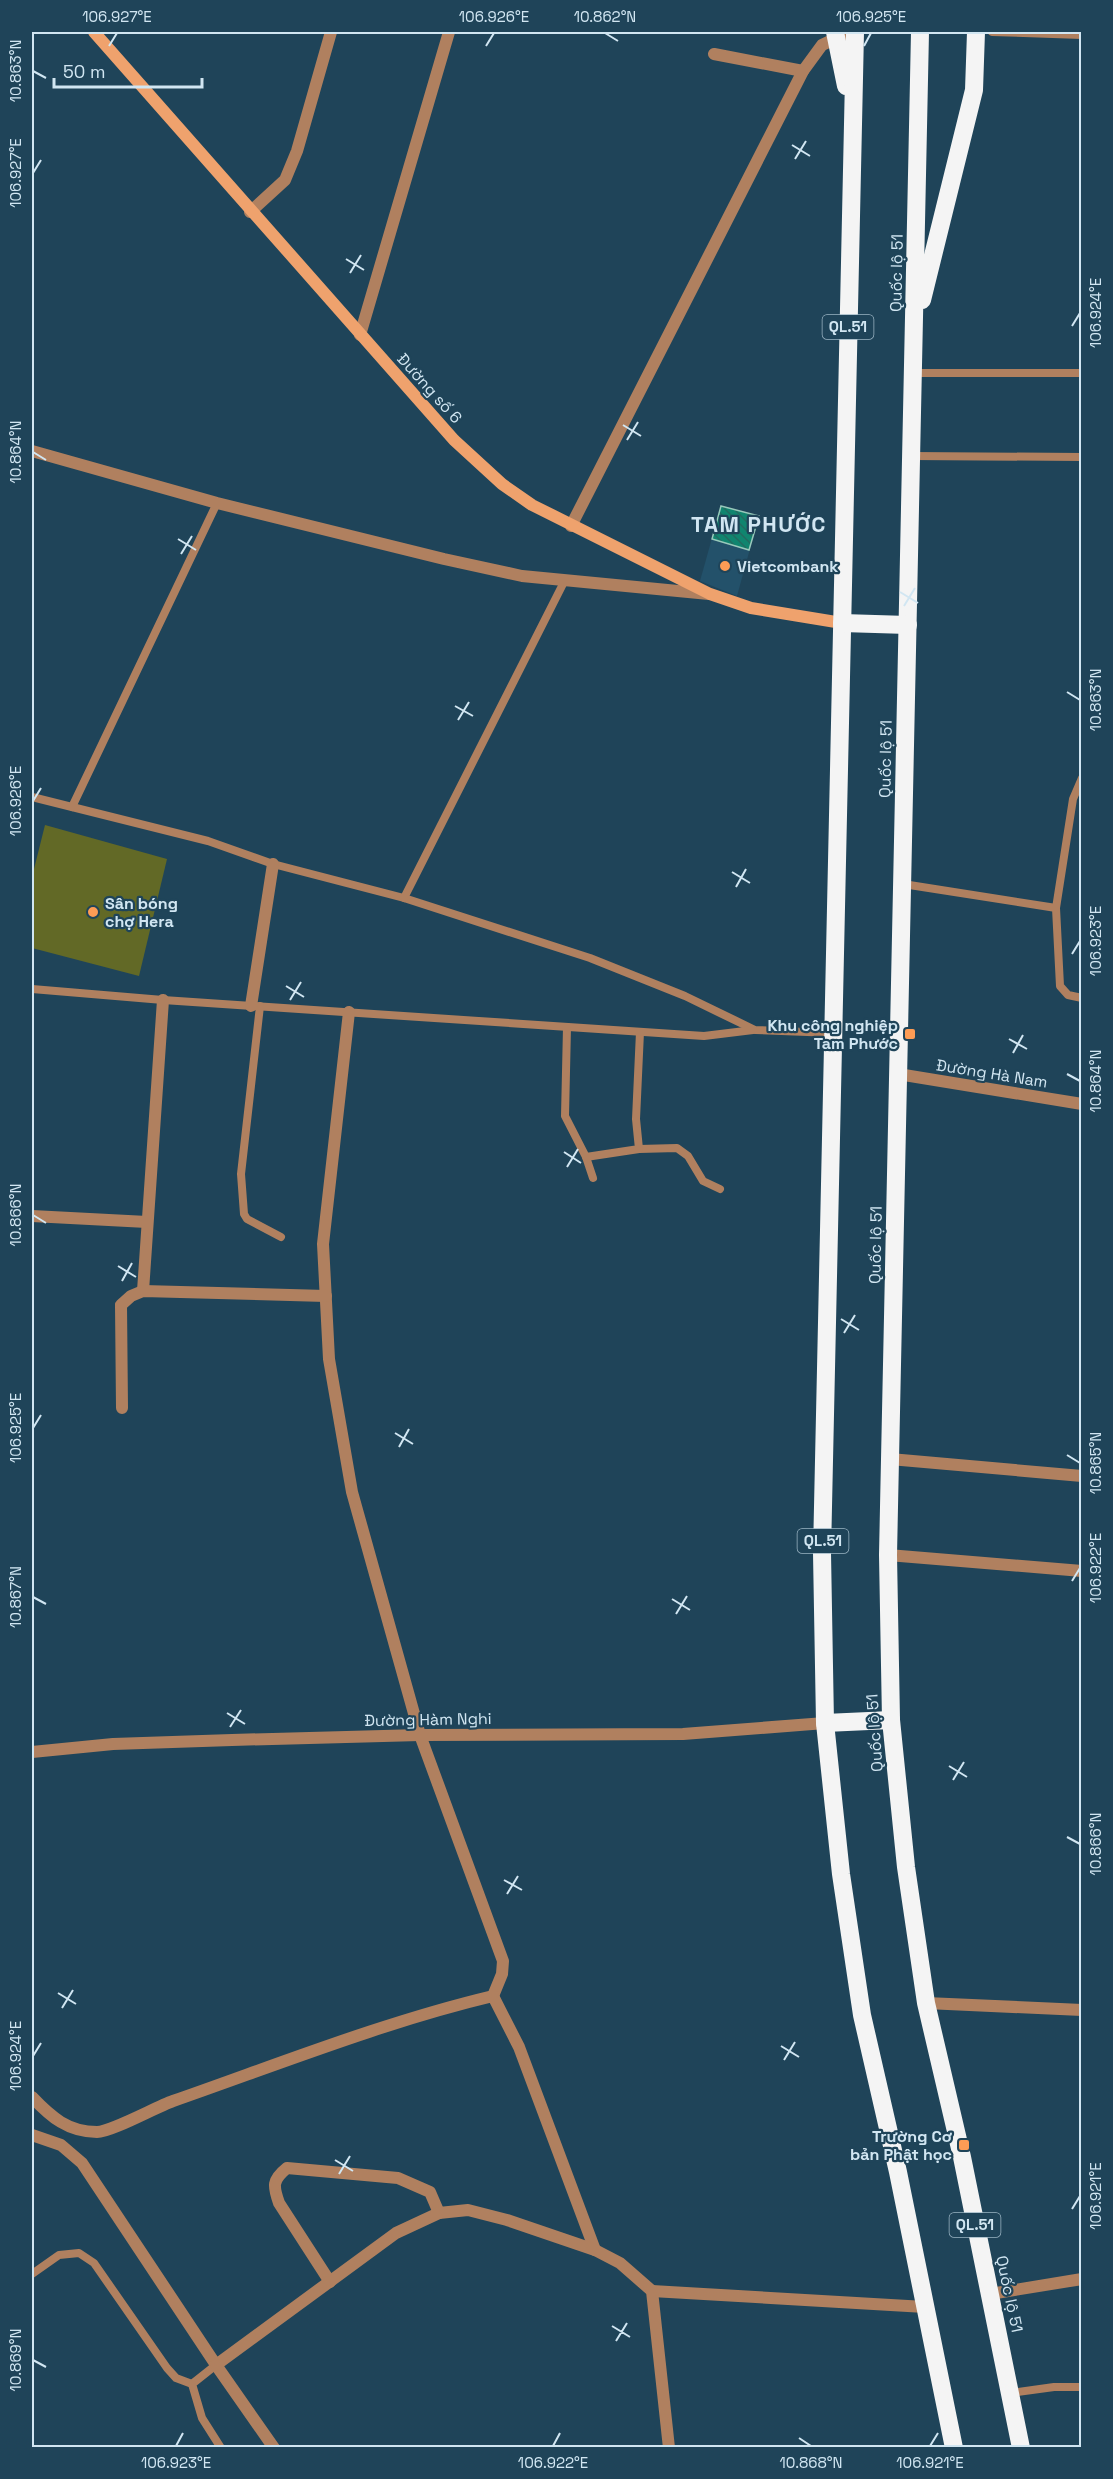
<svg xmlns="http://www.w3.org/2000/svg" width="1113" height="2479" viewBox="0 0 1113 2479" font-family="'Space Grotesk',sans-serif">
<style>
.built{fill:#23516a}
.pitch{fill:#626926}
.building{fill:url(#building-back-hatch);stroke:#98c9bb;stroke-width:1.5}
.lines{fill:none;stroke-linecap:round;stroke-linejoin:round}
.lane{stroke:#b0805f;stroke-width:8}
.street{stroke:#b0805f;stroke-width:12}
.secondary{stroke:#efa26d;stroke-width:12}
.highway{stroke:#f4f4f4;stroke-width:18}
.ticks{fill:none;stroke:#d1e6f2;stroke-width:2}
.poi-dot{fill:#fd9c55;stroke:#1f4459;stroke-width:2}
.labels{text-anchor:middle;stroke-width:4.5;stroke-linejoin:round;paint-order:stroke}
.shield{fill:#1f4459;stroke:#9cb5c4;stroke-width:1.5}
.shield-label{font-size:15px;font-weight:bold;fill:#d1e6f2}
.street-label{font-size:16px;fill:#d1e6f2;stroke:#1f4459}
.poi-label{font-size:16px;font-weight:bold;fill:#d1e6f2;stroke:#1f4459;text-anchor:start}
.district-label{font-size:22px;font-weight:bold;letter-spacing:1.5px;fill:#d1e6f2;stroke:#1f4459}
.neatline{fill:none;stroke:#d1e6f2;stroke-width:2}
.ticks-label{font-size:15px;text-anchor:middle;fill:#d1e6f2}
</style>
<defs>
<pattern id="building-back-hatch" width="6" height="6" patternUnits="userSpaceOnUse" patternTransform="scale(1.5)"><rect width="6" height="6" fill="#10856f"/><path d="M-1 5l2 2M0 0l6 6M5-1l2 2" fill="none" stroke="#236b60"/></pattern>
</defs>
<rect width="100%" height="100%" fill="#1f4459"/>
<path class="built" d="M721 506 759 516 737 596 700 581Z"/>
<path class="pitch" d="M45 825 167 859 139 976 32 948V877Z"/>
<path class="building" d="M721 506 759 516 749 550 712 539Z"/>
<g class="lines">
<g class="lane">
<path d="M992 32 1082 35"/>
<path d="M913 373H1082"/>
<path d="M911 456 1082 457"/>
<path d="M32 797 208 841 273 864 404 898 590 958 685 996 755 1030 833 1033"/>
<path d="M72 807 217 503"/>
<path d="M903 884 1056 908 1060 986 1068 995 1082 998"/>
<path d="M404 898 565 580"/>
<path d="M1056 908 1073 799 1082 778"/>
<path d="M32 989 163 1000 704 1036 753 1030"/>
<path d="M260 1006 241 1174 244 1214 247 1219 281 1237"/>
<path d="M567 1027 565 1116 586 1157 593 1178"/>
<path d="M639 1149 677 1148 688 1156 703 1181 720 1189"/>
<path d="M586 1157 639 1149 636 1119 640 1032"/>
<path d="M32 2274 59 2255 79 2253 94 2263 167 2368 176 2378 192 2384"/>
<path d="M216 2365 192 2384 202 2418 221 2448"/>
<path d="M1011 2393 1054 2387H1082"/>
</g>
<g class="street">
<path d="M714 54 803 71"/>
<path d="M250 212 285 180 297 151 331 32"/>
<path d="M360 335 449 32"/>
<path d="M32 451 217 503 444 559 522 576 709 594"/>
<path d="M571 526 803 71 822 45 843 35"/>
<path d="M251 1006 273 864"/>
<path d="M349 1012 323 1244 329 1359 352 1492 420 1735 503 1961 502 1974 493 1996"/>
<path d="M898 1074 1082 1104"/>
<path d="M32 1216 147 1222"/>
<path d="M143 1291 163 1000"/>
<path d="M122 1408 121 1305 131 1296 143 1291 326 1296"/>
<path d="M890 1459 1082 1476"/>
<path d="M888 1555 1082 1571"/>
<path d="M32 1752 113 1744 232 1740 420 1735 683 1734 825 1723"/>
<path d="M926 2003 1082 2010"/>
<path d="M32 2097C51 2117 68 2132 97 2132 111 2132 156 2107 173 2101 279 2064 384 2022 493 1996L519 2047 595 2250"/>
<path d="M32 2135 61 2145 82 2163 216 2365 274 2448"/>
<path d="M330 2282 279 2203C273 2186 272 2180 287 2168L398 2178 430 2192 439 2213"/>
<path d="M652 2291 925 2307"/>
<path d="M990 2294 1082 2279"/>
<path d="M216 2365 396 2233 439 2213 468 2210 507 2220 595 2250 620 2263 652 2291 669 2448"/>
</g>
<path class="secondary" d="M94 32 454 440 502 484 532 505 710 594 751 608 842 623"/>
<g class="highway">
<path d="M835 32 846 86"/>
<path d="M855 32 822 1553 825 1723 841 1874 862 2015 898 2172 954 2448"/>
<path d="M920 32 888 1555 891 1720 906 1867 926 2003 962 2157 1021 2448"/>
<path d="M922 300 974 90 976 32"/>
<path d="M842 623 908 625"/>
<path d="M825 1723 891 1720"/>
</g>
</g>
<path class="ticks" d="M605 33 618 41M109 46 117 33M486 46 494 33M864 46 871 33M33 71 46 78M792 145 810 156M795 159 806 141M33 173 41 160M346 259 364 270M350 273 361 255M1072 326 1080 313M623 425 641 436M627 440 638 422M33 452 46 460M178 539 196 550M181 554 192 536M900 592 918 603M904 606 915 588M1067 692 1080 700M455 706 473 716M458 720 469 702M33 801 41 788M732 872 750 883M736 887 746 869M1072 954 1080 941M286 986 304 997M290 1000 301 982M1009 1039 1027 1049M1013 1053 1023 1035M1067 1074 1080 1081M564 1152 581 1163M567 1167 578 1149M33 1215 46 1223M118 1266 136 1277M122 1281 132 1263M841 1319 859 1330M844 1333 855 1315M33 1428 41 1415M395 1433 413 1444M399 1447 409 1429M1067 1455 1080 1463M1072 1581 1080 1568M33 1597 46 1604M672 1599 690 1610M676 1614 687 1596M227 1713 245 1724M230 1727 241 1710M949 1766 967 1777M953 1780 964 1762M1067 1837 1080 1844M504 1880 522 1890M507 1894 518 1876M58 1993 76 2004M62 2008 73 1990M781 2046 799 2057M33 2056 41 2043M784 2060 795 2042M335 2160 353 2171M339 2174 350 2156M1072 2209 1080 2196M612 2326 630 2337M616 2341 627 2323M33 2360 46 2367M799 2438 811 2446M176 2446 183 2433M553 2446 560 2433M930 2446 938 2433"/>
<g class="poi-dot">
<circle cx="725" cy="566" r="6"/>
<circle cx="93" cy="912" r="6"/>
<rect x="904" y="1028" width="12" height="12" rx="3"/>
<rect x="958" y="2139" width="12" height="12" rx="3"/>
</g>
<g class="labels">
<g class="shield">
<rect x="822.5" y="315" width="51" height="24" rx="4.5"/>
<rect x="797.5" y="1529" width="51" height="24" rx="4.5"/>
<rect x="949.5" y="2213" width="51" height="24" rx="4.5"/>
</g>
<g class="shield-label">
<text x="848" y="332">QL.51</text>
<text x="823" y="1546">QL.51</text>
<text x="975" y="2230">QL.51</text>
</g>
<g class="street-label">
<text transform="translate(896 273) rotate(-89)" y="6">Quốc lộ 51</text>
<text transform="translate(430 388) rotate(48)" y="6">Đường số 6</text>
<text transform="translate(885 759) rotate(-89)" y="6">Quốc lộ 51</text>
<text transform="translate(992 1073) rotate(9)" y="6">Đường Hà Nam</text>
<text transform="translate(875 1245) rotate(-89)" y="6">Quốc lộ 51</text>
<text transform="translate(428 1719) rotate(-1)" y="6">Đường Hàm Nghi</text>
<text transform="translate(874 1733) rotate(-94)" y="6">Quốc lộ 51</text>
<text transform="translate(1010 2294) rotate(78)" y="6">Quốc lộ 51</text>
</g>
<g class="poi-label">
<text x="737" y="572">Vietcombank</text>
<text x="105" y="909">Sân bóng<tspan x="105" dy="18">chợ Hera</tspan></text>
<text x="898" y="1031" text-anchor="end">Khu công nghiệp<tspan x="898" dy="18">Tam Phước</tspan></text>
<text x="952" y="2142" text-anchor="end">Trường Cơ<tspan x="952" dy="18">bản Phật học</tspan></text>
</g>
<g class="district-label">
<text x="759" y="532">TAM PHƯỚC</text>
</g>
</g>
<rect width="1113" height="2479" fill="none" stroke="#1f4459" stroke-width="66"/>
<path d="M54 78v9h148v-9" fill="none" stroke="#d1e6f2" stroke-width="3"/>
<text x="63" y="78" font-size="18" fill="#d1e6f2" stroke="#1f4459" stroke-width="4.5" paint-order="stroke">50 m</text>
<rect x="33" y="33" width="1047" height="2413" class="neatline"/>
<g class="ticks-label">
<text x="117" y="22">106.927°E</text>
<text x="494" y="22">106.926°E</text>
<text x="605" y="22">10.862°N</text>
<text x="871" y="22">106.925°E</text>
<text transform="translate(16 71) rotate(-90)" y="5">10.863°N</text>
<text transform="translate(16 173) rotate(-90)" y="5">106.927°E</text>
<text transform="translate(1096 313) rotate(-90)" y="5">106.924°E</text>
<text transform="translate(16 452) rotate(-90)" y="5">10.864°N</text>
<text transform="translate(1096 700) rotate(-90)" y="5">10.863°N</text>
<text transform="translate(16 801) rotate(-90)" y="5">106.926°E</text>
<text transform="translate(1096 941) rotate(-90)" y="5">106.923°E</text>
<text transform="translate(1096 1081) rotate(-90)" y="5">10.864°N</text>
<text transform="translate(16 1215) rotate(-90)" y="5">10.866°N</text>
<text transform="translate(16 1428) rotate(-90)" y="5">106.925°E</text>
<text transform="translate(1096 1463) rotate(-90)" y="5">10.865°N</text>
<text transform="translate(1096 1568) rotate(-90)" y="5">106.922°E</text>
<text transform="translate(16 1597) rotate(-90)" y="5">10.867°N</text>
<text transform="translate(1096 1844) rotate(-90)" y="5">10.866°N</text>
<text transform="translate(16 2056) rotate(-90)" y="5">106.924°E</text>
<text transform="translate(1096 2196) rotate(-90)" y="5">106.921°E</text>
<text transform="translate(16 2360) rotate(-90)" y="5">10.869°N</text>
<text x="176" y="2468">106.923°E</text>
<text x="553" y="2468">106.922°E</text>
<text x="811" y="2468">10.868°N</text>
<text x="930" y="2468">106.921°E</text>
</g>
</svg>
